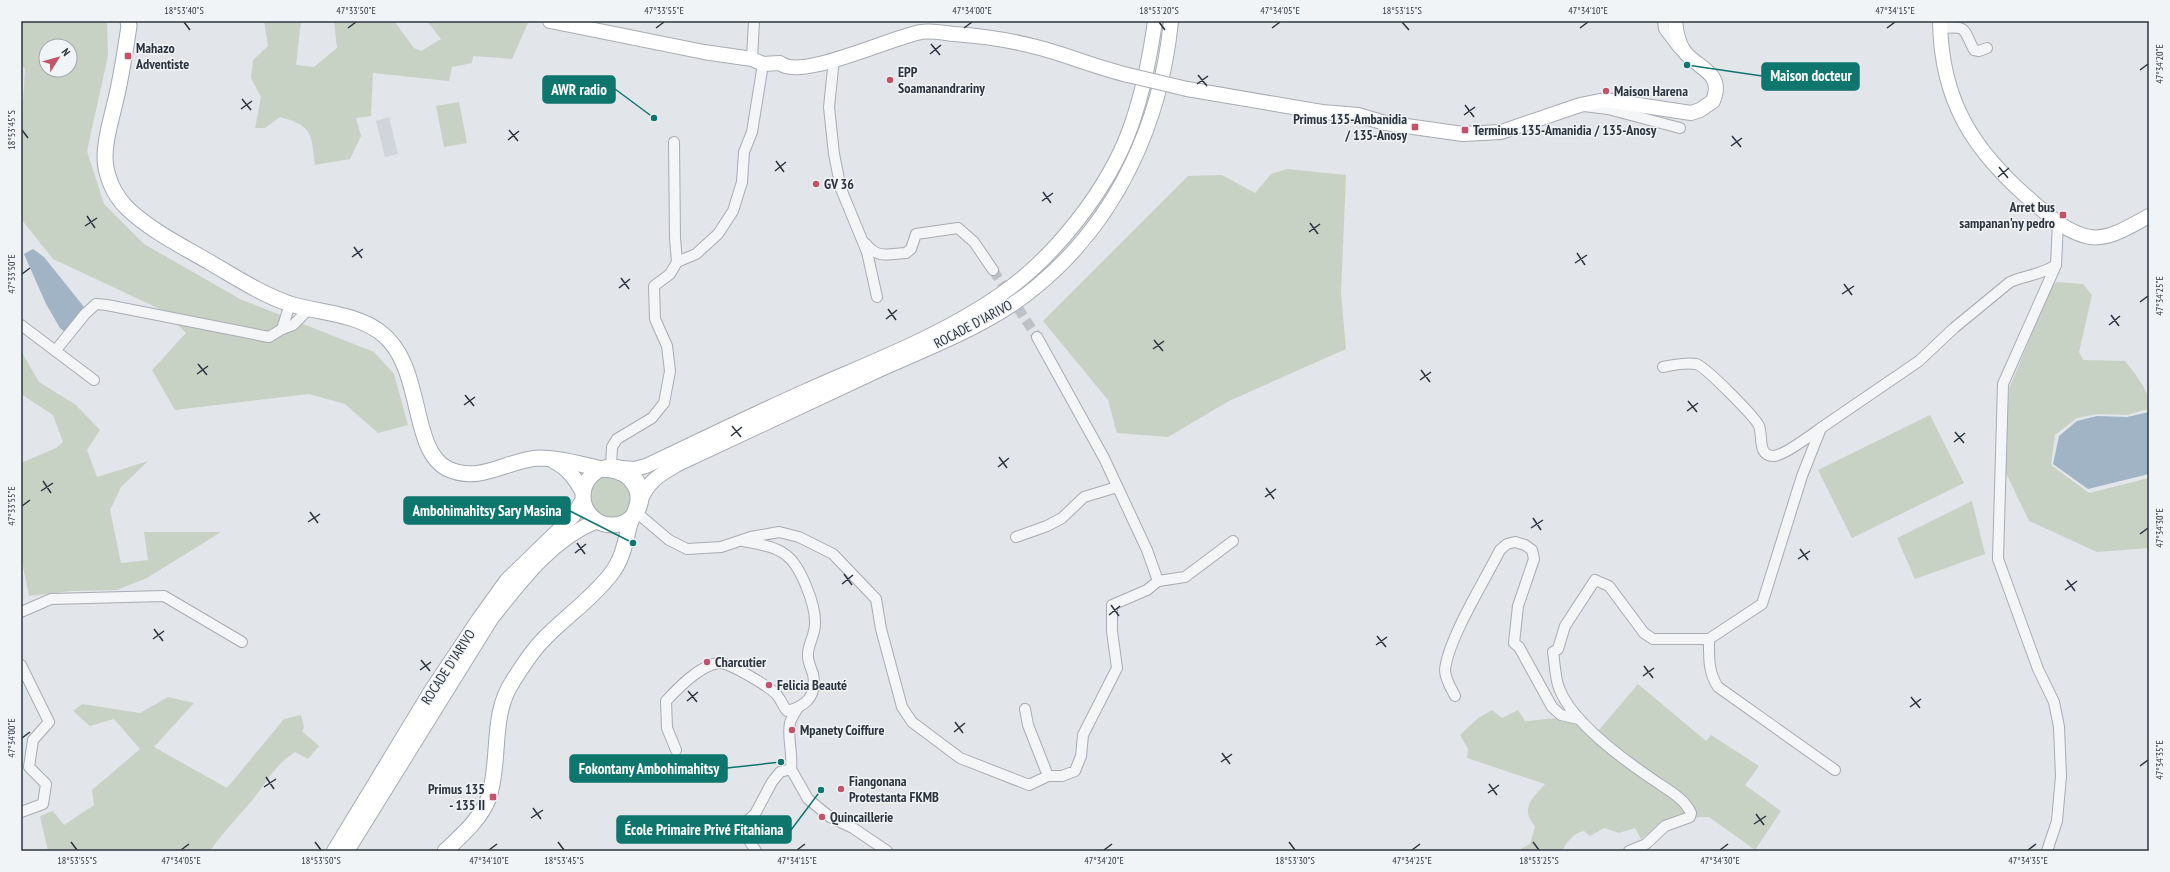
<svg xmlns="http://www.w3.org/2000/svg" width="2170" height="872" viewBox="0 0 2170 872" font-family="'PT Sans Narrow',sans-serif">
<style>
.built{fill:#d0d4db}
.green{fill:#c8d2c4;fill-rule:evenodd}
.water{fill:#a0b4c5}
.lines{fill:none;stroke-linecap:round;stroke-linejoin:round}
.street-tunnel{stroke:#bdc2c7;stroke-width:10;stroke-dasharray:10 5;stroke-linecap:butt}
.street-casing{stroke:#a7acb3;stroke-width:12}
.secondary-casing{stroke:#a7acb3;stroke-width:16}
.primary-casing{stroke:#a2aab3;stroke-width:17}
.street{stroke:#f4f5f7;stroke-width:10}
.secondary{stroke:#fff;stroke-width:14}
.primary{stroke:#fff;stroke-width:15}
.secondary-bridge-casing{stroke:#a7acb3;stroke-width:16;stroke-linecap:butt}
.secondary-bridge{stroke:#fff;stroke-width:14}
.ticks{fill:none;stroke:#2b343f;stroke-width:1.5}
.poi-dot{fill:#c2536a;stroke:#f1f4f6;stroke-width:1.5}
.labels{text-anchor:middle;stroke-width:3;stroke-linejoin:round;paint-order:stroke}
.poi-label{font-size:14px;font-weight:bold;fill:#2b343f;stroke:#f1f4f6;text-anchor:start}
.street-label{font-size:14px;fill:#2b343f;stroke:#f1f4f6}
.leader{fill:none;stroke:#0f766e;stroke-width:1.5}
.callout-dot{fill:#0f766e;stroke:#f1f4f6;stroke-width:1.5}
.callout{fill:#0f766e;stroke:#0f766e;stroke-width:1.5}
.callout-label{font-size:15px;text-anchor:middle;font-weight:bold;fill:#fff}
.neatline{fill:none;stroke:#2b343f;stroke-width:1.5}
.ticks-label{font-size:10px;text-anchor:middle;fill:#2b343f}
</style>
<rect width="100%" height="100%" fill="#e2e5e9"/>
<path class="built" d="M389 117 398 154 385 157 376 121Z"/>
<g class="green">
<path d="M21 21H107L108 56 87 151 104 204 144 244 240 299 374 352 394 374 408 425 378 433 345 404 309 394 175 410 152 370 186 333 164 311 53 259 21 219V133L25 69 21 65ZM46 46H70V70H46Z"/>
<path d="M264 21H301L296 65 314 67 337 48 334 21H394L414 48 421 51 441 39 427 21H516L528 23 512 59 473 56 472 63 452 67 449 81 373 73 371 116 356 118 361 136 350 159 315 165C311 133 313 126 280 117L265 128H255L261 97 251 78 253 60 268 46Z"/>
<path d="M459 102 467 143 444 147 436 106Z"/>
<path d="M1287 169 1346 175 1341 293 1346 349 1229 401 1168 437 1117 433 1108 400 1043 321 1188 176 1222 175 1255 193 1271 174Z"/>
<path d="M2057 282 2083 284 2092 295 2079 352 2083 360 2125 361C2134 373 2153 393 2148 409L2127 415 2098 414 2077 418 2055 435 2051 465 2089 493 2149 478V548L2097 552 2029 521 2004 469 2009 389 2052 286Z"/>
<path d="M21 351 39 382 76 405 100 430 87 450 97 477 148 461 121 487 110 510 121 563 148 560 144 532H221L147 578 117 590 72 591 29 596 21 557V463L56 448 63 442 53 415 21 394Z"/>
<path d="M1930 415 1964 483 1852 538 1818 470Z"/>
<path d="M612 474 632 488 630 508C608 532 576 502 598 479Z"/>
<path d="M1972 501 1985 554 1915 579 1897 538Z"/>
<path d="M1638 684 1706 741 1711 735 1759 766 1745 785 1781 811 1755 850 1709 817 1669 818 1641 839 1635 828 1619 833 1604 828 1590 836 1584 831C1572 834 1568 841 1562 851H1517L1530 844 1535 826C1519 808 1533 798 1545 784L1467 758 1468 749 1460 735 1478 718 1492 710 1502 718 1518 710 1525 721C1562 718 1563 713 1593 737Z"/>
<path d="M168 697 194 703 154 747 227 788 284 719 301 715 304 727 302 731 319 746 308 759 295 752C273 767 269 779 254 798 239 816 223 832 210 851H48L40 816 53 811 64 825 94 805 92 790 140 749 114 719 90 726 73 711 82 704 140 713Z"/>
</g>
<g class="water">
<path d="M33 249 44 257 84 307 65 332 60 328 46 304 24 254Z"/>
<path d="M2149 412V474L2088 489 2053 464 2059 436 2077 421 2097 416 2127 417Z"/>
</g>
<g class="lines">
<path class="street-tunnel" d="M993 270 1037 337"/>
<g class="street-casing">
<g id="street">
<path d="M1663 21 1664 29 1679 49"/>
<path d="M1940 28C1968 26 1962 27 1974 50L1979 51 1987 48"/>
<path d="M752 59 754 21"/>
<path d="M834 59 829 107 834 154 841 189 867 252 877 297"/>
<path d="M1584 106 1608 109 1680 128"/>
<path d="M866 244C877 259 889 254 906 253L911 249 916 234 958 228 974 242 993 270"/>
<path d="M677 262 696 254 718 234 733 211 742 182 744 152 752 132 763 64"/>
<path d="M290 304 282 329 293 325 309 309"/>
<path d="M21 325 94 380"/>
<path d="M1037 337 1104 458 1147 550 1158 581 1147 590 1112 605V631L1117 668 1083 735 1081 756 1075 771 1062 776H1048"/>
<path d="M56 350 85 314 96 304 107 305 269 337 282 329"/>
<path d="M1663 367C1674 365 1685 362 1696 364 1705 366 1756 418 1759 426 1763 436 1757 456 1774 456 1785 455 1811 435 1821 428"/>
<path d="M611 466 612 447 617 439 652 418 664 403 670 371 667 346 655 319 654 286 670 274 677 262 675 238 674 142"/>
<path d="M636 512 669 540 687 549 721 547 751 537 779 532 799 537 833 554 876 599 881 629 902 707 912 722 960 758 1029 785 1048 776 1028 725 1025 709"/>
<path d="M1016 537 1047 526 1062 518 1084 497 1117 487"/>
<path d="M1158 581 1185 577 1233 541"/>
<path d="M21 612 51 599 164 596 242 642"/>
<path d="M21 665 49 722 33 740 29 767 46 784 43 804 21 812"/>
<path d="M1455 696C1451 688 1445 679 1445 670 1448 639 1485 580 1500 550L1507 544 1515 542 1525 545 1532 550 1534 559 1518 606 1514 643 1519 647 1552 707 1561 715 1579 719"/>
<path d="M676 750 667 728 666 701C678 688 699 666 718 663 727 661 770 687 777 695 781 700 783 706 787 711 807 706 817 695 813 674 811 668 807 660 808 654 808 644 815 635 815 624 816 606 801 566 786 555 774 546 758 544 743 541"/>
<path d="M791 769C793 753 787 738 790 723 791 718 795 713 797 709"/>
<path d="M1835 770 1718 687C1708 672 1709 657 1709 639L1762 604 1802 476 1821 428 1919 361 1954 328 2010 282C2026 275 2041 275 2056 265"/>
<path d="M756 851 744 833 746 822 755 814 772 782 780 772 791 769 808 799 830 817 853 828 887 851"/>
<path d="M1629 851 1646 844 1665 826 1690 817 1691 813C1684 798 1668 790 1655 781 1624 760 1572 723 1559 688 1555 678 1555 664 1553 652L1558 649 1565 626 1595 580 1609 586 1644 633 1653 639H1709"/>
<path d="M2047 851 2057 821 2061 776 2059 727 2054 702 2038 669 1998 559 2003 384 2056 265 2058 223"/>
</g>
</g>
<g class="secondary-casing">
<g id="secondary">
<path d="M550 21 704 52 752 59 763 64 780 63C800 81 892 37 921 32 931 30 944 33 954 34 984 36 1015 41 1044 49 1072 57 1099 68 1128 75"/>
<path d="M1940 21C1941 102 1974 152 2034 203 2050 217 2068 233 2090 237 2110 240 2132 225 2149 216"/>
<path d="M1187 89 1322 112 1358 115 1385 123 1463 134 1501 132 1580 105 1605 100 1691 113 1700 110 1713 101C1725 72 1697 69 1684 51 1678 43 1676 31 1675 21"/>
<path d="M622 468 634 469 646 466C699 441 752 415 806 391 871 362 941 336 1000 295 1054 258 1109 189 1131 126 1143 92 1150 57 1155 21"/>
<path d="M641 499C649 480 661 474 678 464 746 432 814 401 881 369 934 345 992 324 1037 286 1117 220 1161 123 1171 21"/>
<path d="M334 851 431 691 479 619 507 580 573 516 583 499"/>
<path d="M347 851 491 619C521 581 552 539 597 521"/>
</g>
</g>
<g class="primary-casing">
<g id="primary">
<path d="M128 21 129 26C125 53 121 80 114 107 110 124 105 139 105 157 105 175 114 195 127 208 151 231 182 246 211 263 237 278 261 294 290 304 319 313 354 313 380 332 425 365 409 450 448 469 481 484 508 459 540 458 561 458 582 465 602 469 608 470 616 470 621 473 630 476 638 488 638 497 639 507 631 518 629 527 625 544 622 560 611 574 592 599 565 617 543 640 531 652 522 667 513 681 490 715 501 759 489 797 481 819 461 836 445 851"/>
<path d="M554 461C568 468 575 478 583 492"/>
<circle cx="612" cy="496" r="29"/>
</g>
</g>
<use href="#street" class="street"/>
<use href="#secondary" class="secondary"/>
<use href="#primary" class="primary"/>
<g class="secondary-bridge-casing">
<path id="secondary-bridge" d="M1128 75 1187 89"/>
</g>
<use href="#secondary-bridge" class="secondary-bridge"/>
</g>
<path class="ticks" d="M184 22 190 30M1159 22 1165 30M1402 22 1409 30M348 28 356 22M656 28 664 22M964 28 972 22M1272 28 1280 22M1580 28 1588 22M1887 28 1895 22M931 44 940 55M930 54 941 45M2140 70 2148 64M1198 75 1207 86M1197 84 1208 76M242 99 251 110M1465 105 1474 117M241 109 252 101M1464 115 1475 107M22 130 28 138M509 130 518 141M1732 136 1741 147M508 140 519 131M1731 146 1742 138M776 161 784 172M1999 167 2008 178M775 171 786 162M1998 177 2009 168M1043 192 1051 203M1042 201 1053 193M87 216 95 228M1310 223 1318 234M85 226 97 218M1309 232 1320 224M354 247 362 258M1577 253 1585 265M352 257 363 249M1575 263 1587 255M22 274 30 268M621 278 629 289M1844 284 1852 295M619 288 630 279M1842 294 1854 286M2140 302 2148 296M888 309 896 320M2111 315 2119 326M886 319 897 310M2109 325 2120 316M1154 340 1163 351M1153 349 1164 341M198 364 207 375M1421 370 1430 382M197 374 208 366M1420 380 1431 372M465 395 474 406M1688 401 1697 412M464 405 475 397M1687 411 1698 403M732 426 741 437M1955 432 1964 443M731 436 742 427M1954 442 1965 433M999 457 1007 468M998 467 1009 458M43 481 51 493M1266 488 1274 499M41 491 53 483M1265 497 1276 489M22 506 30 500M310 512 318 523M1533 518 1541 530M308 522 320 514M1531 528 1543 520M2140 534 2148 528M577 543 585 554M1800 549 1808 560M575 553 586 544M1798 559 1810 551M844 574 852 585M2067 580 2075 591M842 584 853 575M2065 590 2077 581M1111 605 1119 616M1109 615 1120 606M154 629 163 641M1377 636 1386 647M153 639 164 631M1376 645 1387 637M421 660 430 671M1644 666 1653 678M420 670 431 662M1643 676 1654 668M688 691 697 702M1911 697 1920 708M687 701 698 692M1910 707 1921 699M955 722 963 733M954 732 965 723M22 738 30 732M1222 753 1230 764M1221 762 1232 754M2140 766 2148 760M266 777 274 789M1489 784 1497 795M264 787 276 779M1488 793 1499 785M533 808 541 819M1756 814 1764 825M531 818 543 810M1754 824 1766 816M71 842 77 850M315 842 321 850M558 842 564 850M1289 842 1295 850M1533 842 1539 850M181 850 189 844M489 850 497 844M797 850 805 844M1104 850 1112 844M1412 850 1420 844M1720 850 1728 844M2028 850 2036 844"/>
<g class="poi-dot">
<rect x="124" y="52" width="8" height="8" rx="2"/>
<circle cx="890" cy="80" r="4"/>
<circle cx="1606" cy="91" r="4"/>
<rect x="1411" y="123" width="8" height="8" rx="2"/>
<rect x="1461" y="126" width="8" height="8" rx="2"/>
<circle cx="816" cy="184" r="4"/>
<rect x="2059" y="211" width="8" height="8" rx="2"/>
<circle cx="707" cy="662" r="4"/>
<circle cx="769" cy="685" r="4"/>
<circle cx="792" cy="730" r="4"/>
<circle cx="841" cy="789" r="4"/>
<rect x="489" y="793" width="8" height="8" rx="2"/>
<circle cx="822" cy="817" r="4"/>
</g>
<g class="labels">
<g class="poi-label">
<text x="136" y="53">Mahazo<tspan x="136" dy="16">Adventiste</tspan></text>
<text x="898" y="77">EPP<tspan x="898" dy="16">Soamanandrariny</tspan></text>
<text x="1614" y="96">Maison Harena</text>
<text x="1407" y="124" text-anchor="end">Primus 135-Ambanidia<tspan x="1407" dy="16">/ 135-Anosy</tspan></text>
<text x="1473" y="135">Terminus 135-Amanidia / 135-Anosy</text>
<text x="824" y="189">GV 36</text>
<text x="2055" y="212" text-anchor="end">Arret bus<tspan x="2055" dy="16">sampanan'ny pedro</tspan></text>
<text x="715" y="667">Charcutier</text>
<text x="777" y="690">Felicia Beauté</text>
<text x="800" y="735">Mpanety Coiffure</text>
<text x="849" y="786">Fiangonana<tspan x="849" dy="16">Protestanta FKMB</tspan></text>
<text x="485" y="794" text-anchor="end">Primus 135<tspan x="485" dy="16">- 135 II</tspan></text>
<text x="830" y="822">Quincaillerie</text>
</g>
<g class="street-label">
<text transform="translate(973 324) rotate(-28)" y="5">ROCADE D'IARIVO</text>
<text transform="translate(448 667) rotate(-57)" y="5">ROCADE D'IARIVO</text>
</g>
</g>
<path class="leader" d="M1687 65L1762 76M654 118L615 89M633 543L570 511M781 762L727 768M821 790L791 830"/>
<g class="callout-dot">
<circle cx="1687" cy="65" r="4"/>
<circle cx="654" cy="118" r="4"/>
<circle cx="633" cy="543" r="4"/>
<circle cx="781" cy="762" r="4"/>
<circle cx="821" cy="790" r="4"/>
</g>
<g class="callout">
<rect x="1762" y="63" width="97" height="27" rx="4"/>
<rect x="543" y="76" width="72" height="27" rx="4"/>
<rect x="404" y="497" width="166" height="27" rx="4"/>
<rect x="570" y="755" width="157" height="27" rx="4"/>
<rect x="617" y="816" width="174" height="27" rx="4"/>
</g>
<g class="callout-label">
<text x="1811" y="81">Maison docteur</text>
<text x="579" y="95">AWR radio</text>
<text x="487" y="516">Ambohimahitsy Sary Masina</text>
<text x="649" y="774">Fokontany Ambohimahitsy</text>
<text x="704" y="835">École Primaire Privé Fitahiana</text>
</g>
<rect width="2170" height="872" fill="none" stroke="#f1f4f6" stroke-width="44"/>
<g transform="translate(58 58) rotate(53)"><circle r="19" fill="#f1f4f6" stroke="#a2a7ad"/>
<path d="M0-3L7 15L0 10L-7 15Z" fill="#c2536a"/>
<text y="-6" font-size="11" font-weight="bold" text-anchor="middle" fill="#2b343f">N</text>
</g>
<rect x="22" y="22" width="2126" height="828" class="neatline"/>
<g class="ticks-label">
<text x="184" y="14">18°53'40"S</text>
<text x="356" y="14">47°33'50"E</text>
<text x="664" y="14">47°33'55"E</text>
<text x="972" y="14">47°34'00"E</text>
<text x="1159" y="14">18°53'20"S</text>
<text x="1280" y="14">47°34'05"E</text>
<text x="1402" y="14">18°53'15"S</text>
<text x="1588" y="14">47°34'10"E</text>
<text x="1895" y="14">47°34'15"E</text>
<text transform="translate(2159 64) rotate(-90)" y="4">47°34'20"E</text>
<text transform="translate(11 130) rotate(-90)" y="4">18°53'45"S</text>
<text transform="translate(11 274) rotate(-90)" y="4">47°33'50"E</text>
<text transform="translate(2159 296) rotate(-90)" y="4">47°34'25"E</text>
<text transform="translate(11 506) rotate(-90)" y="4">47°33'55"E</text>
<text transform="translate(2159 528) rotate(-90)" y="4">47°34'30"E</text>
<text transform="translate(11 738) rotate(-90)" y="4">47°34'00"E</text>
<text transform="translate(2159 760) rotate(-90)" y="4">47°34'35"E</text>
<text x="77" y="864">18°53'55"S</text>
<text x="181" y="864">47°34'05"E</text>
<text x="321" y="864">18°53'50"S</text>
<text x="489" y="864">47°34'10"E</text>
<text x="564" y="864">18°53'45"S</text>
<text x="797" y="864">47°34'15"E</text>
<text x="1104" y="864">47°34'20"E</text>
<text x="1295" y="864">18°53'30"S</text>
<text x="1412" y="864">47°34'25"E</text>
<text x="1539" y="864">18°53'25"S</text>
<text x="1720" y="864">47°34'30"E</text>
<text x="2028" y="864">47°34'35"E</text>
</g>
</svg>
